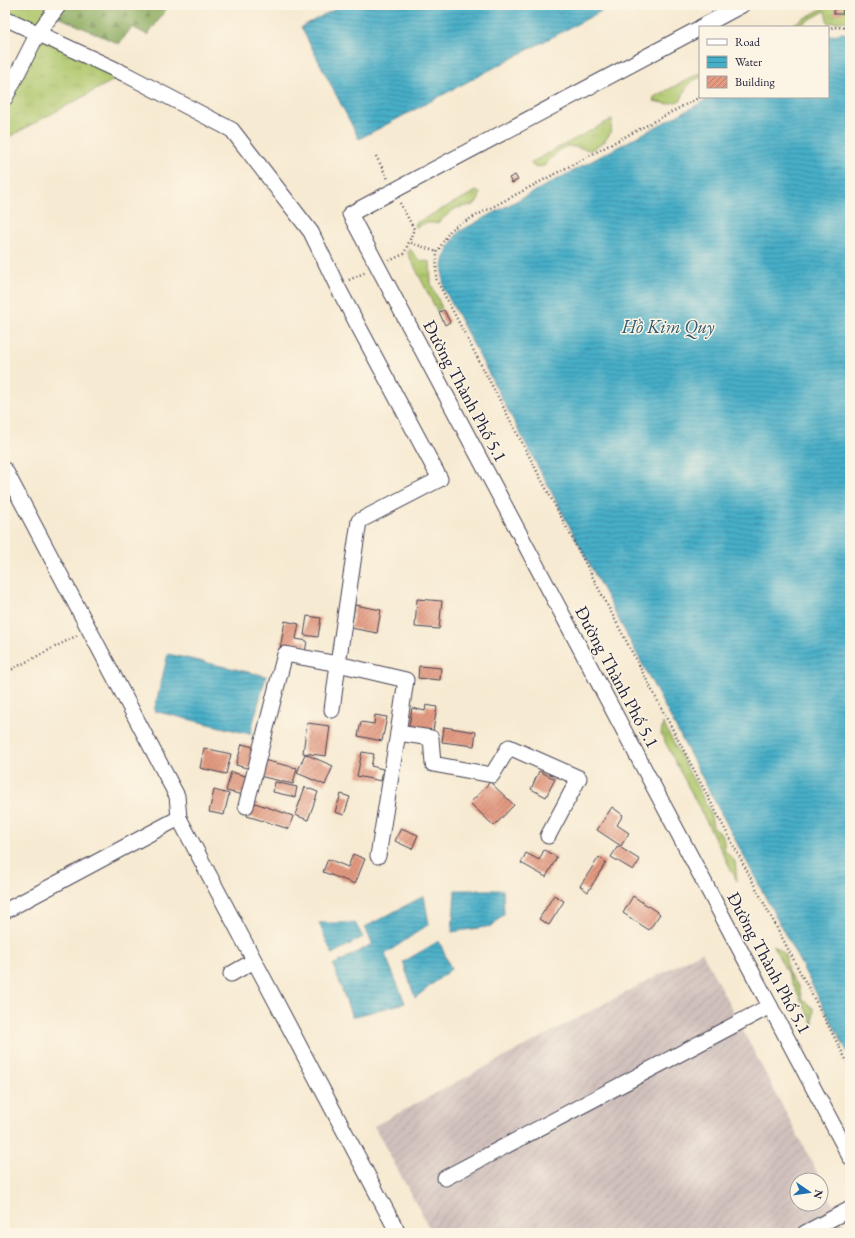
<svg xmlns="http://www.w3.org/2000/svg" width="855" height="1238" viewBox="0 0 855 1238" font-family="'EB Garamond',serif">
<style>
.industrial{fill:url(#industrial-furrows)}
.grass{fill:url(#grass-tufts);stroke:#697554}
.forest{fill:url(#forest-firs);stroke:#57674e}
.garden{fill:#b0c86e;stroke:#697554}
.water{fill:url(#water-rules);stroke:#346881}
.building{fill:url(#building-hatch)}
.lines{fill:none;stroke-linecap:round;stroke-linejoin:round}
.minor-casing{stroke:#424052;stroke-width:17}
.path{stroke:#424052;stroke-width:2.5;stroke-dasharray:1 3;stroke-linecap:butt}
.minor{stroke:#fff;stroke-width:15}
.labels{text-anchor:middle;stroke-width:3;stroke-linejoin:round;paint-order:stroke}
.street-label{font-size:18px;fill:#22223b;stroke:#fcf5e5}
.water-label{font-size:19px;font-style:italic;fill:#315a73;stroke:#fcf5e5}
</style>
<defs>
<pattern id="industrial-furrows" width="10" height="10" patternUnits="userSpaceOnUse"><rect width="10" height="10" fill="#d0c0bc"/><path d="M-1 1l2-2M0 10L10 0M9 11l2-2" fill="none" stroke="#b2a5a2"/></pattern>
<pattern id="grass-tufts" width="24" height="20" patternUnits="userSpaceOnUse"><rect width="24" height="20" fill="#b0c86e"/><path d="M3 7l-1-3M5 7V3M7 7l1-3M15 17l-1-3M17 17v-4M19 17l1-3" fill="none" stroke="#97ac60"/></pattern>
<pattern id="forest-firs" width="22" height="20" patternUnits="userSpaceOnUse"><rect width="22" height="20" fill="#8cac61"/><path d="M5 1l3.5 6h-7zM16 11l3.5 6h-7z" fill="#728c51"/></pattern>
<pattern id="water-rules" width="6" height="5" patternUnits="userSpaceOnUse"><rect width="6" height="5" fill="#47aec7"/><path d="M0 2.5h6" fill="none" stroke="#3b8da3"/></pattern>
<pattern id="building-hatch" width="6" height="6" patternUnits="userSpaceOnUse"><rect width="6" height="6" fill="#e39a81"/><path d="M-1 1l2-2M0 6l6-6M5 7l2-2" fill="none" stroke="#b87d6b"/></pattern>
</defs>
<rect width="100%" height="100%" fill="#fcf5e5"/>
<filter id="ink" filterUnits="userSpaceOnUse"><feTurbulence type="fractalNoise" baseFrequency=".025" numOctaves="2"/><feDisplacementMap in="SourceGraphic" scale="8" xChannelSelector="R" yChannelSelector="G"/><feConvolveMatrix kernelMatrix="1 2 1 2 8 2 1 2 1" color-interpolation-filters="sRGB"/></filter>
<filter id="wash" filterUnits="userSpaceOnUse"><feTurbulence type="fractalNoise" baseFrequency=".012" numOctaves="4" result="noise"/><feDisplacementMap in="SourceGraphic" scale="16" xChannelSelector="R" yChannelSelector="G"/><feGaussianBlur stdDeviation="0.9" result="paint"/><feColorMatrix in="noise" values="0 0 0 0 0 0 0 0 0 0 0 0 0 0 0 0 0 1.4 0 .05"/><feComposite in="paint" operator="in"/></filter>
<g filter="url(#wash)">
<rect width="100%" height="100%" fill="#f7ead2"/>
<path class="industrial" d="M702 952 821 1180H797V1204H821V1181L848 1233H432L374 1126Z"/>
<g class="grass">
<path d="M829 5H850V21L828 23 825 11 796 27H788Z"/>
<path d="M38 33 125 74 5 139V103Z"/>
<path d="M700 73V78C688 80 685 90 681 100L668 104 653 101 654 97Z"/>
<path d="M612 119 611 132 604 142 591 150 568 146 561 149 544 166 534 167 530 163Z"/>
<path d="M476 191 480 193 479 199 474 205 456 208 437 223H425L416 227 414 224Z"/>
<path d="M409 248 419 260 430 262 431 284 442 308 437 311 408 254Z"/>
<path d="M663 723 710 811 713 827 723 836 725 851 735 861 737 881 661 734Z"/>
<path d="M773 945 785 954 788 972 799 987 802 999 814 1009 813 1024Z"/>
</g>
<path class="forest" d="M59 5H169L148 35 132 27 119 44 52 14Z"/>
<path class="garden" d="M5 5H59L38 33 5 18Z"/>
<g class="water">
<path d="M343 5H613L359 139 301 27Z"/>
<path d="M842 33 850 34V1057L444 289C441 265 443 251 460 231L712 97H828V36Z"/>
<path d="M168 654 266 676 250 734 154 711Z"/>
<path d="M455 890H503L504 914 492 926 452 932Z"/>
<path d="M424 896 429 924 385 954 405 1003 352 1017 333 965 372 944 365 927Z"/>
<path d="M319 923H355L363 937 332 954Z"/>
<path d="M439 941 451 969 415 998 403 962Z"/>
</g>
<g id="blocks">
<g class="building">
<path d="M834 5H842L843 14H834Z"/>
<path d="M515 175 518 180 512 183 509 178Z"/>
<path d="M444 310 450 322 445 325 439 312Z"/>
<path d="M417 599 442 601 439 629 415 627Z"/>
<path d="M355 605 381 610 377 633 351 628Z"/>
<path d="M307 616 321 618 318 637 304 635Z"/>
<path d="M285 621 299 624 296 639 307 641 305 653 280 649Z"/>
<path d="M419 666 441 668 440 680 418 678Z"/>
<path d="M426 705 437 707 433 731 409 727 412 708 425 711Z"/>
<path d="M375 715 387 717 382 741 358 736 361 722 374 724Z"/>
<path d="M307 723 330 726 326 756 303 753Z"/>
<path d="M444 727 476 732 474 746 442 742Z"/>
<path d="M242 744 257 748 250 769 236 765Z"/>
<path d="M204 748 231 754 226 774 200 768Z"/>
<path d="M362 752 374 754 371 766 383 769 381 781 357 776Z"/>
<path d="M305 754 333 766 325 785 297 773Z"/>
<path d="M263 760 297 768 293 784 259 776Z"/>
<path d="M539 771 555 779 546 797 531 789Z"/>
<path d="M231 772 249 777 244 795 226 791Z"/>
<path d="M275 782 297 787 295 797 273 792Z"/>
<path d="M490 782 514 805 494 826 470 803Z"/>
<path d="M305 787 318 792 308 820 295 815Z"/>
<path d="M214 790 229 794 224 815 209 812Z"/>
<path d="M341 794 350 797 344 815 335 812Z"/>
<path d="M252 802 293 816 289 829 247 816Z"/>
<path d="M612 807 623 815 617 825 629 833 621 846 597 830Z"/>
<path d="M401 828 418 835 412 849 395 841Z"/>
<path d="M618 846 640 860 633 870 611 857Z"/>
<path d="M544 850 557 857 546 877 521 863 526 853 539 860Z"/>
<path d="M353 854 365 859 355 884 323 872 328 859 348 867Z"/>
<path d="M599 857 606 862 588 892 580 886Z"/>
<path d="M554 895 564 901 549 925 539 919Z"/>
<path d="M633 896 660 914 649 930 623 913Z"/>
</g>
</g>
</g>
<g filter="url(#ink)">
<use href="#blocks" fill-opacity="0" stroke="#424052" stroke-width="1"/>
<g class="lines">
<g class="minor-casing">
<g id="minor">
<path d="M5 18 125 74 232 130 311 232 337 286 440 479 359 521 338 664 406 680 398 733 431 738 433 764 492 775 509 747 579 778 548 836"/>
<path d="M701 27 742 5"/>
<path d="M700 28 350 214 850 1157"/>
<path d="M5 98 38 33 59 5"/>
<path d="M5 470 177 796 179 818 398 1233"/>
<path d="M246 806 285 654 338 664 332 710"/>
<path d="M378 856 398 733"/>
<path d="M5 911 179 818"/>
<path d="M231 974 254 961"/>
<path d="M445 1178 770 1006"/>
<path d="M805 1233 850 1209"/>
</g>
</g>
<g class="path">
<path d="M828 30 833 27 850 28"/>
<path d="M700 97 451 229 437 252 436 279 850 1067"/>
<path d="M376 156 388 179"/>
<path d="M400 203 414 229 409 242"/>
<path d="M389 261 404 254 409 242 437 252"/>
<path d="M349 280 366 272"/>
<path d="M5 673 78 635"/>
</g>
<use href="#minor" class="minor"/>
</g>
</g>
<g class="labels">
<g class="street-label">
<text transform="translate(465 391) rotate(62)" y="6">Đường Thành Phố 5.1</text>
<text transform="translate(617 677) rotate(62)" y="6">Đường Thành Phố 5.1</text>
<text transform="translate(769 963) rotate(62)" y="6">Đường Thành Phố 5.1</text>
</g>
<g class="water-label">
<text x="668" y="333">Hồ Kim Quy</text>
</g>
</g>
<rect width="855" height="1238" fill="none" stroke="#fcf5e5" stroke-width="20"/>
<rect x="699" y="26" width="130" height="72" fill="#fcf5e5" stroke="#a5a1a1"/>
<rect x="707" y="39" width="20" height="6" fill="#ffffff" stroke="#a5a1a1"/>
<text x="735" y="46" font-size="12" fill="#22223b">Road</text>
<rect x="707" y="56" width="20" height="12" fill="url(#water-rules)" stroke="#a5a1a1"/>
<text x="735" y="66" font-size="12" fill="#22223b">Water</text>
<rect x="707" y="76" width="20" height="12" fill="url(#building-hatch)" stroke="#a5a1a1"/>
<text x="735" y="86" font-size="12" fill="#22223b">Building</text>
<g transform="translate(809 1192) rotate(103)"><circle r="19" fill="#fcf5e5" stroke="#a5a1a1"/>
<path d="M0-3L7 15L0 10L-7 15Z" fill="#1f6fb2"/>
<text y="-6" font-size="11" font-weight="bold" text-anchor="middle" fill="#22223b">N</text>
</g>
</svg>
